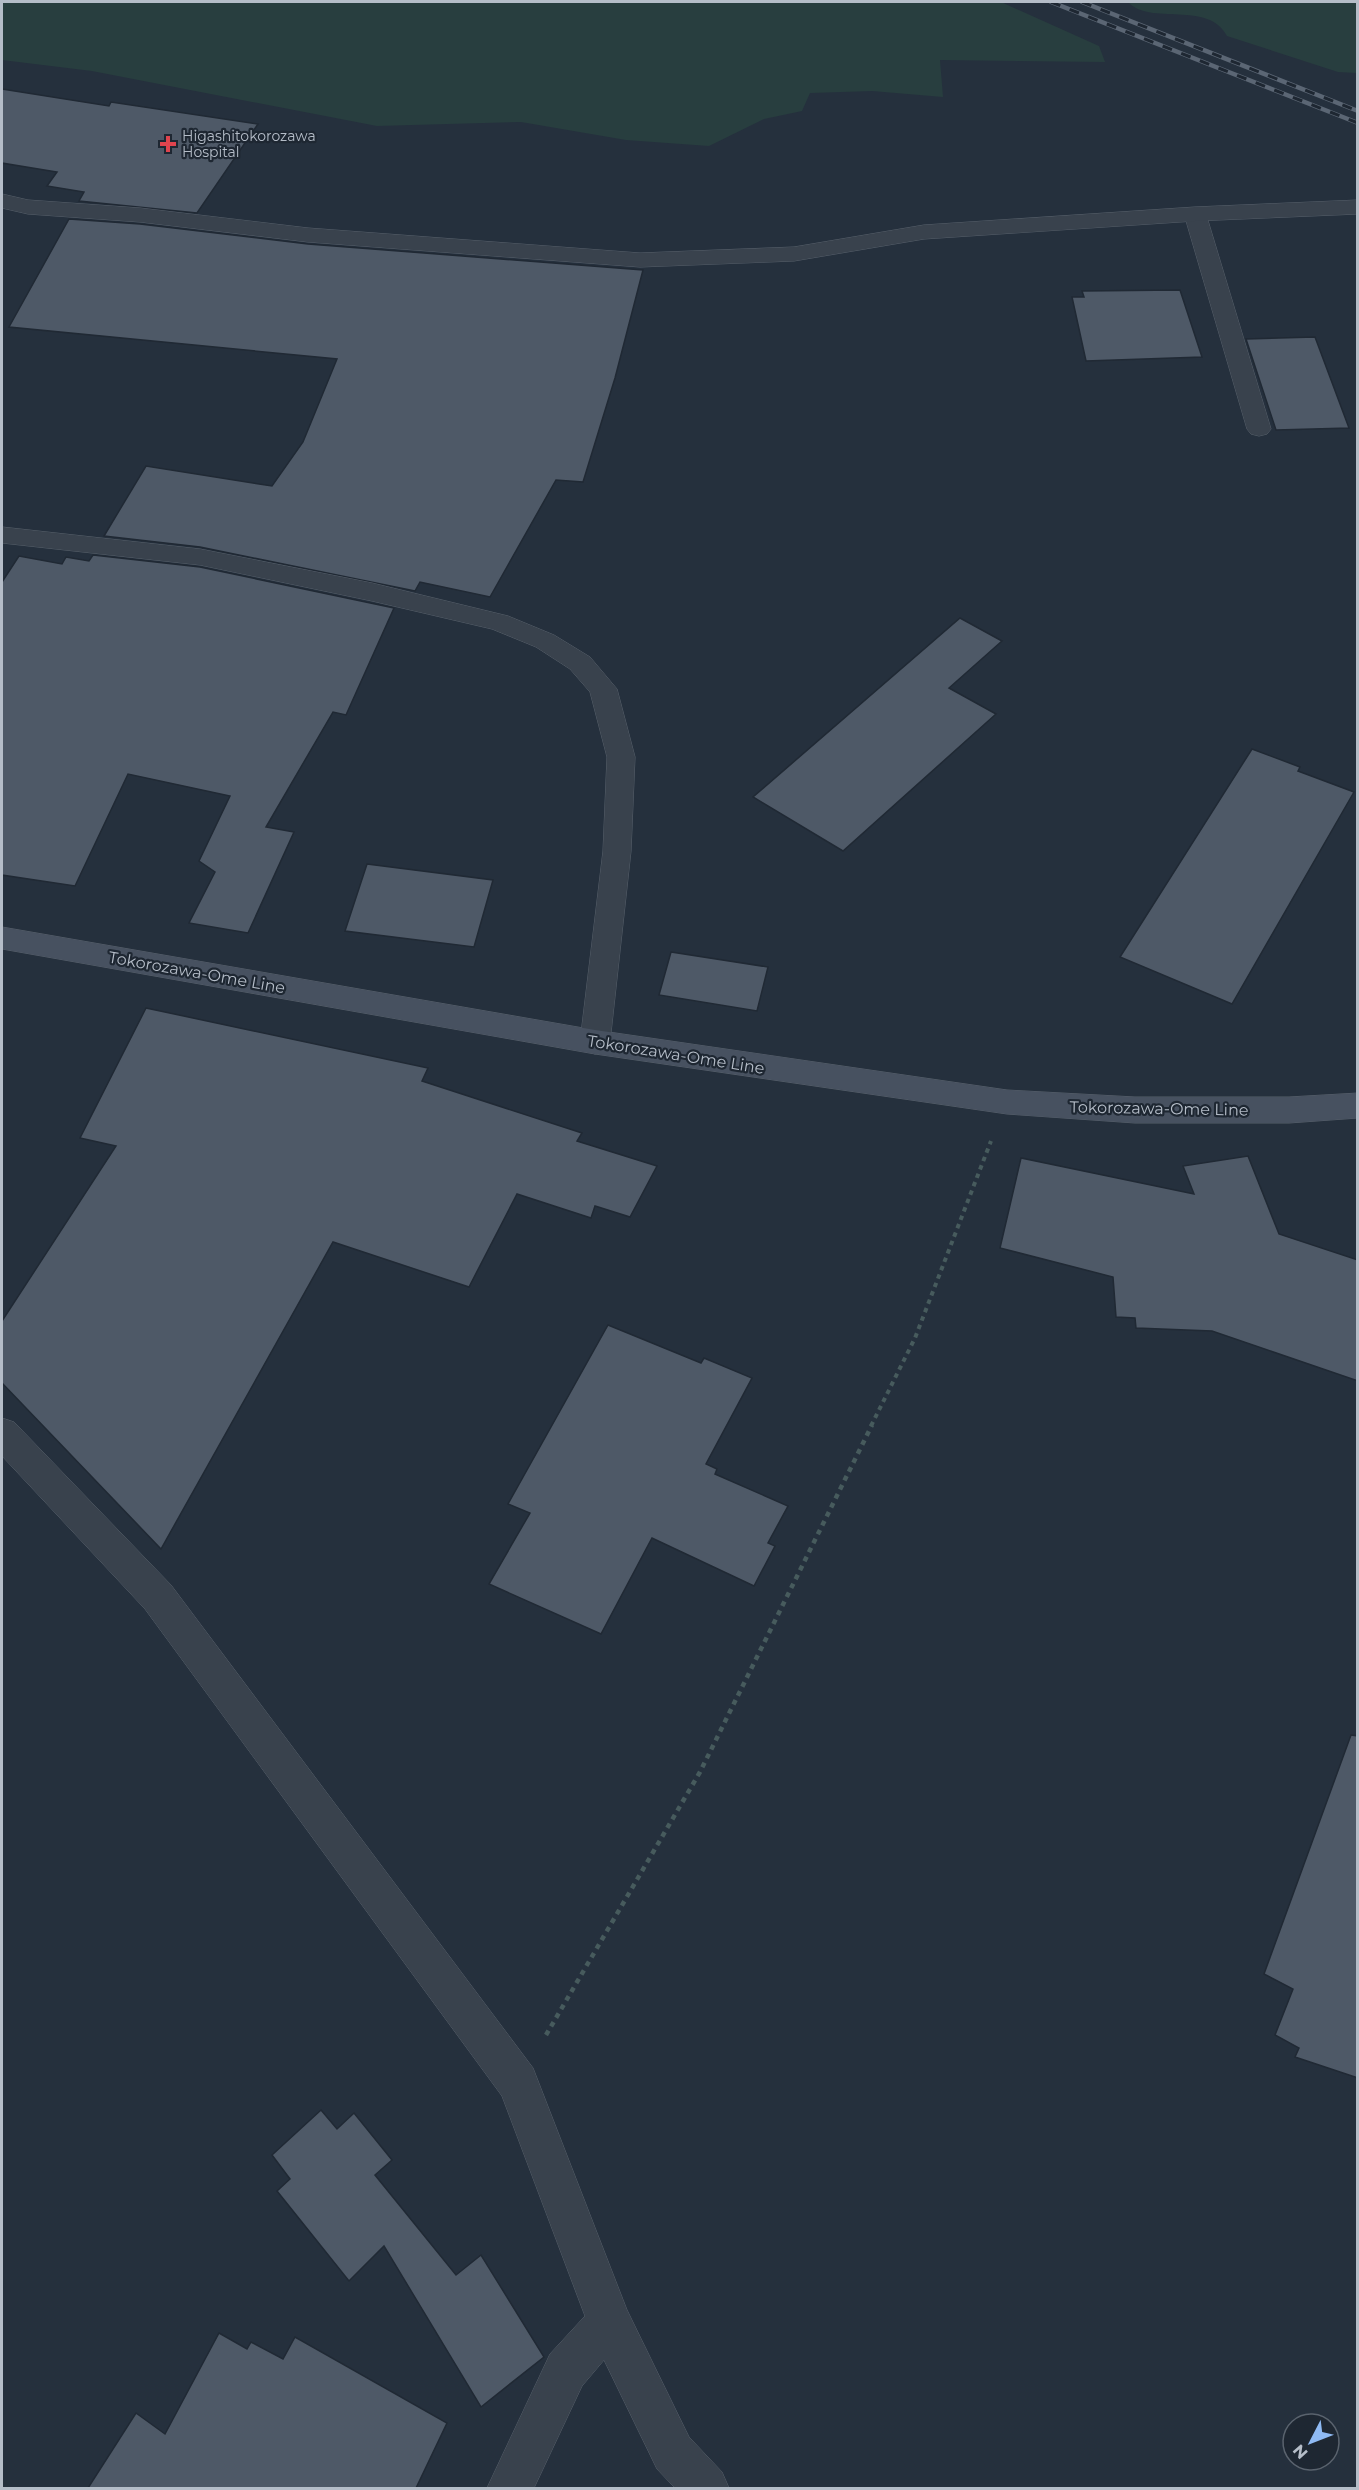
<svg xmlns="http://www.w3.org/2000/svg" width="1359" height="2490" viewBox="0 0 1359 2490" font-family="Montserrat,sans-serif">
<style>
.green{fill:#283e3f}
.building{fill:#4e5967;stroke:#202934;stroke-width:1.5}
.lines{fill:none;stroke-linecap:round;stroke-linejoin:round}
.lane-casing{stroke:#57606b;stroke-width:1}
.street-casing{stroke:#57606b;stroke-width:1}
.secondary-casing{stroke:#57606b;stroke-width:1}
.path-far1{stroke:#475b5d;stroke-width:4;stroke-dasharray:4.5 4.5;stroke-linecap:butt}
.path{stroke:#475b5d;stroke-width:4.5;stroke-dasharray:5 5;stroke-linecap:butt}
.lane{fill:#39424d;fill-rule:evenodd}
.street{fill:#39424d;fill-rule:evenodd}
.secondary{fill:#475160;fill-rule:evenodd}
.rail-casing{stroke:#5b6674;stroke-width:4.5}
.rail{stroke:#1e2732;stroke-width:3;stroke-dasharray:10;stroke-linecap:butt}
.health-dot{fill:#e0444e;stroke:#1e2732;stroke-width:2}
.labels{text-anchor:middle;stroke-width:4.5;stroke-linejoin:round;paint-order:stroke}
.far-poi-label{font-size:14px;fill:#b5bdc8;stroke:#1e2732;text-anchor:start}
.street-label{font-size:16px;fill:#b5bdc8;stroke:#1e2732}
</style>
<rect width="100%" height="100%" fill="#25303d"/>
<g class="green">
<path d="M2 2H1001L1099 46 1105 62 940 60 943 97 872 91 810 93 802 111 764 119 709 146 626 140 521 122 377 126 92 71 2 60Z"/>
<path d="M1128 2H1357V73L1338 72 1227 36C1209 0 1150 26 1128 2Z"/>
</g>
<g class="building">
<path d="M2 89 109 106 111 102 258 124 197 213 79 201 84 192 47 186 57 172 2 163Z"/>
<path d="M69 219 140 224 308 244 643 270 615 378 583 482 556 480 490 597 420 582 415 591 200 547 104 536 146 466 272 486 303 442 337 359 9 327Z"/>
<path d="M1180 290 1202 357 1086 361 1072 297H1084L1082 291Z"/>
<path d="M1315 337 1349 428 1276 430 1246 339Z"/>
<path d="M93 555 200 567 394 608 346 715 333 712 266 827 294 832 248 933 189 923 215 872 199 861 230 796 128 774 75 886 2 875V582L19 556 62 564 66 557 89 561Z"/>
<path d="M960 618 1002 641 949 688 996 714 843 851 753 797Z"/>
<path d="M1252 749 1300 767 1298 771 1354 792 1232 1004 1120 957Z"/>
<path d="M367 864 493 880 474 947 345 931Z"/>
<path d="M671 952 768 967 757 1011 659 995Z"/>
<path d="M146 1008 428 1068 422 1081 582 1133 577 1141 657 1166 630 1217 595 1206 591 1218 517 1194 469 1287 333 1242 161 1549 2 1383V1321L116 1146 80 1138Z"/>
<path d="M1248 1156 1279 1234 1358 1260V1381L1212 1331 1136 1328 1135 1318 1116 1317 1113 1277 1000 1248 1021 1158 1194 1194 1183 1166Z"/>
<path d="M608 1325 701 1363 704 1358 752 1378 706 1464 717 1469 715 1474 788 1506 768 1543 775 1546 754 1586 652 1538 601 1634 489 1584 530 1513 508 1504Z"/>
<path d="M1351 1735 1358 1736V2078L1295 2057 1299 2048 1275 2035 1293 1989 1264 1974Z"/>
<path d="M321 2110 337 2129 354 2113 392 2160 375 2175 456 2275 481 2255 544 2357 481 2407 384 2246 349 2281 277 2191 290 2179 272 2155Z"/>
<path d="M219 2333 247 2349 251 2342 283 2359 295 2337 447 2423 416 2488H88L136 2413 165 2434Z"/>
</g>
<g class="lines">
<g class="lane-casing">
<path id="lane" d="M1195 208 1203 209 1206 214 1271 429 1267 434 1259 436 1251 434 1247 429 1184 214 1187 209Z"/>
</g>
<g class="street-casing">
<g id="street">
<path d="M2 194 28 200 140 208 308 228 640 253 794 247 924 225 1195 207 1358 200V214L1195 221 924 239 794 261 640 267 308 242 140 222 28 214 2 208Z"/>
<path d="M2 527 200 549 372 583 508 616 554 635 590 657 617 689 635 757 631 851 610 1042 606 1050 595 1054 584 1050 580 1042 603 851 607 757 590 692 570 669 536 647 492 629 372 601 200 565 2 543Z"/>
<path d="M2 1418 14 1422 171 1585 533 2068 627 2310 689 2437 722 2472 729 2488H675L657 2469 604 2360 582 2386 534 2488H487L550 2354 585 2316 502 2096 145 1609 2 1456Z"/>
</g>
</g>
<g class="secondary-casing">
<path id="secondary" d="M2 927 595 1030 1007 1090 1135 1097H1289L1358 1093V1118L1289 1123H1135L1007 1114 595 1054 2 949Z"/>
</g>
<path class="path-far1" d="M871 1426 915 1338 991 1141"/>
<path class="path" d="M546 2035 700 1772 872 1425"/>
<use href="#lane" class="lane"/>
<use href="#street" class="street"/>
<use href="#secondary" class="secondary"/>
<g class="rail-casing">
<g id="rail">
<path d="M1051 2 1358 123"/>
<path d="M1082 2 1358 111"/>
</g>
</g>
<use href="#rail" class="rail"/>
</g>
<path class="health-dot" d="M165 135h6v6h6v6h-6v6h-6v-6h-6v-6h6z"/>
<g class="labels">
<g class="far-poi-label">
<text x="182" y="141">Higashitokorozawa<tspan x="182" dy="16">Hospital</tspan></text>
</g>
<g class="street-label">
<text transform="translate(197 972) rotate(10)" y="6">Tokorozawa-Ome Line</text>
<text transform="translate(676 1054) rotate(9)" y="6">Tokorozawa-Ome Line</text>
<text transform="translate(1159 1108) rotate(1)" y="6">Tokorozawa-Ome Line</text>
</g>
</g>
<rect width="1359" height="2490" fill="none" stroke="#b5bdc8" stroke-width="6"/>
<g transform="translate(1311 2442) rotate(228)"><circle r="28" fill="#1e2732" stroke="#5a636e" stroke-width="1.5"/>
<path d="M0-4.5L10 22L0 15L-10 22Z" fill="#8fbaf3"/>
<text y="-9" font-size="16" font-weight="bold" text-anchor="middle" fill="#b5bdc8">N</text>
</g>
</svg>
